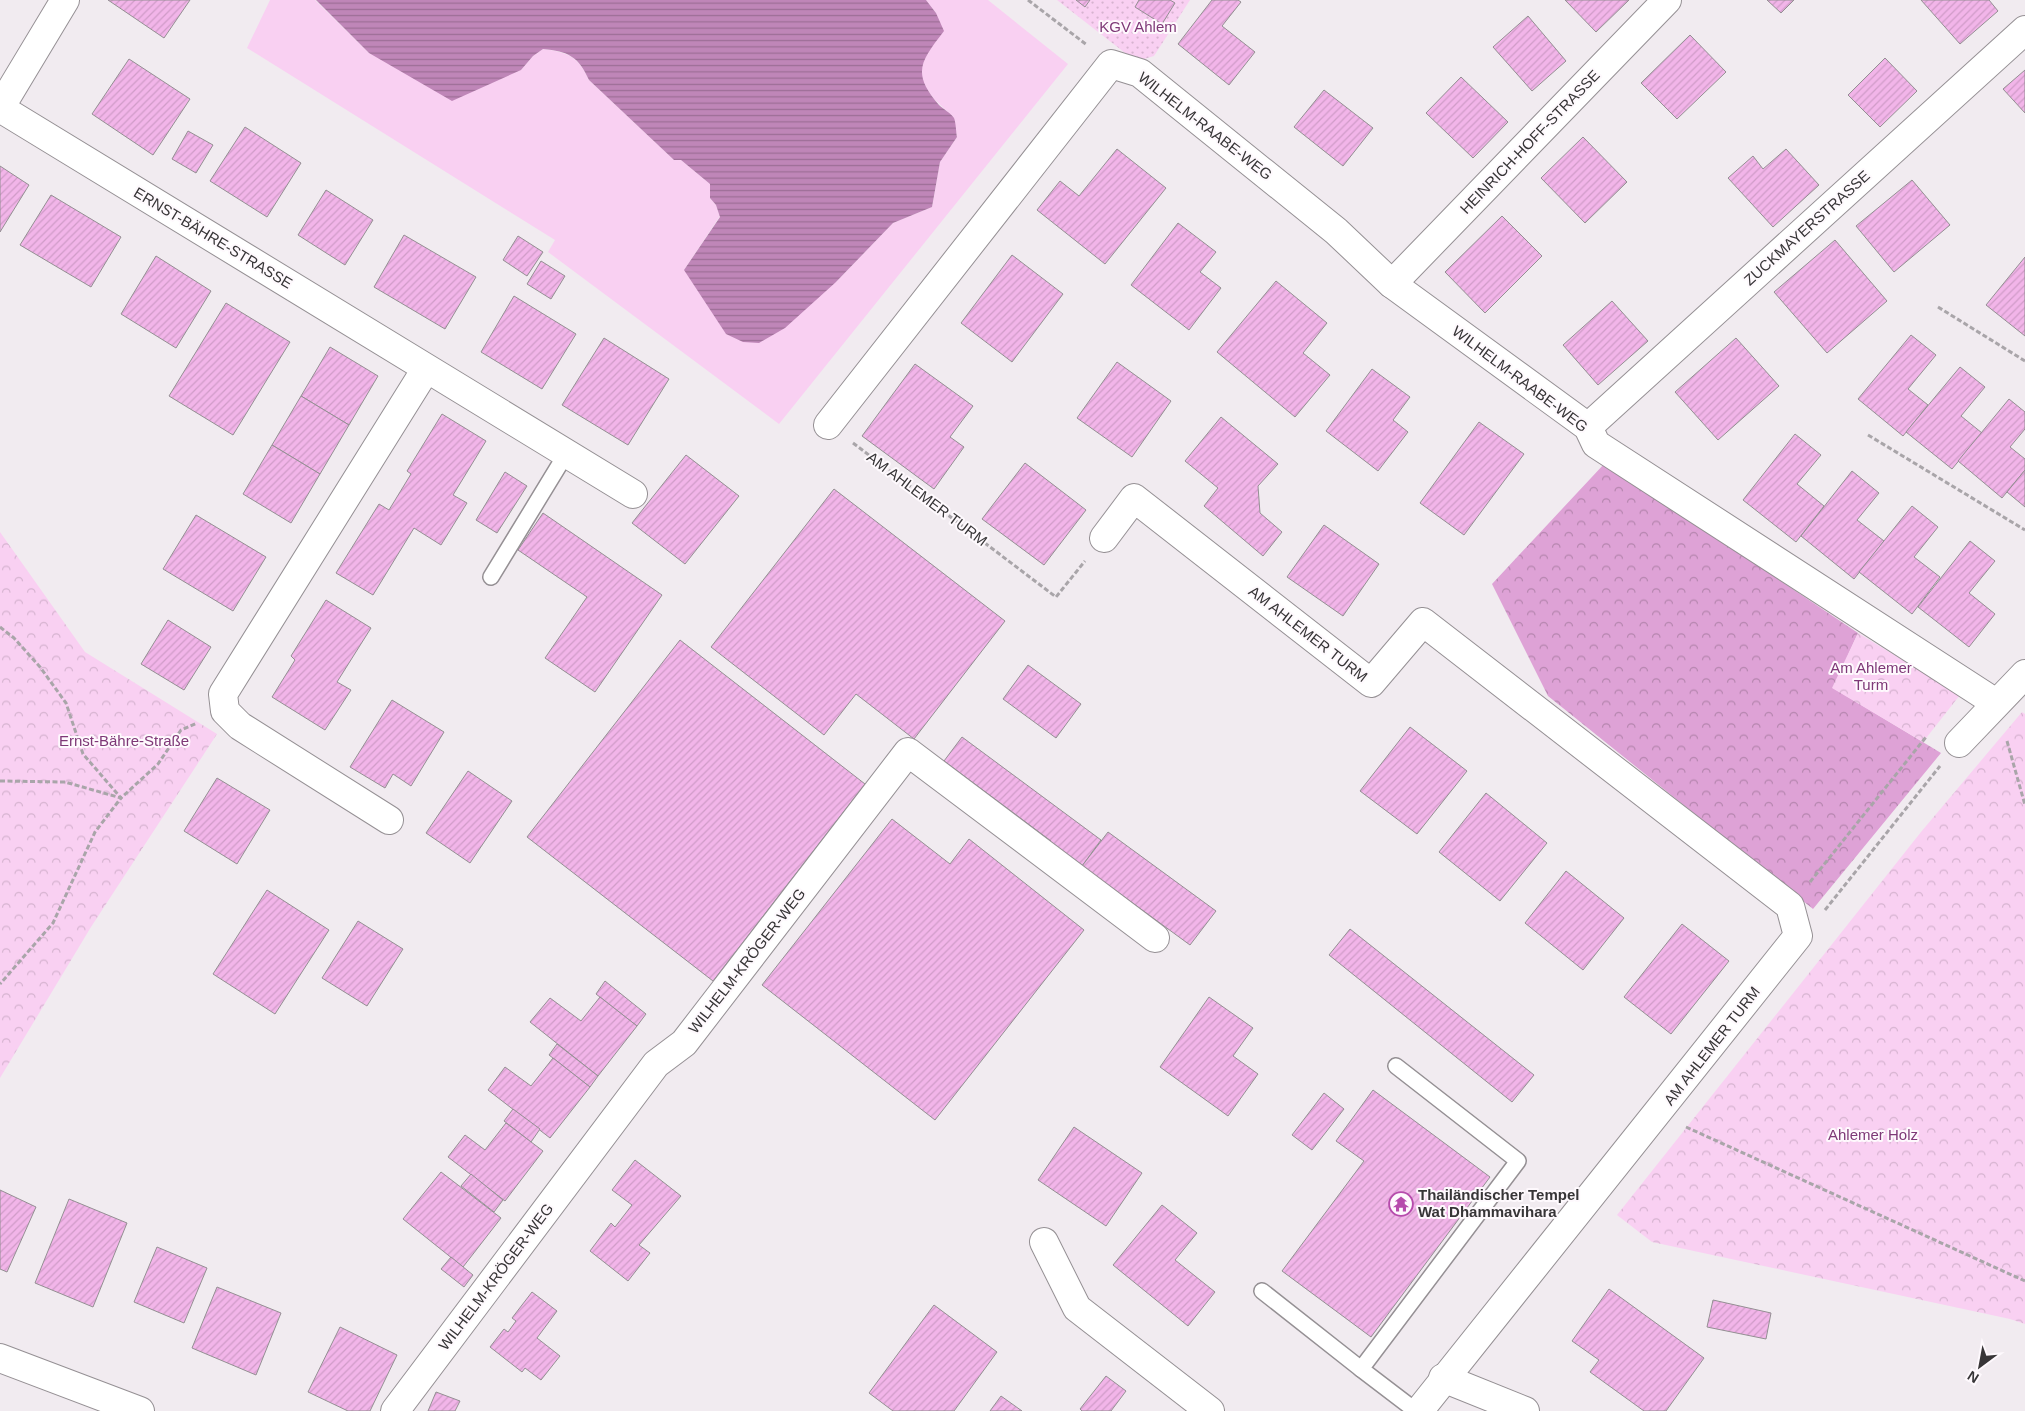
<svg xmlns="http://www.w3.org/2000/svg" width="2025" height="1411" viewBox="0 0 2025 1411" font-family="Helvetica,sans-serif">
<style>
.grass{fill:#f9d0f2}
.forest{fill:url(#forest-crowns)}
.park{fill:url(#park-crowns)}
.garden{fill:url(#garden-dots)}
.water{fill:url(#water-rules)}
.building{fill:url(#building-hatch);stroke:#948f93}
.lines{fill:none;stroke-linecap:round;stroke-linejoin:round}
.service-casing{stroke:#959094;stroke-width:18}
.minor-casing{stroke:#959094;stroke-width:30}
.path{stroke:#a9a5a9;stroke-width:3;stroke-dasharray:5 2.5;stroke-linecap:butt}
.service{stroke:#fff;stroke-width:15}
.minor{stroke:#fff;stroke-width:28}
.labels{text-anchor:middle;stroke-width:4;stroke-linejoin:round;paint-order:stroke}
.park-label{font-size:15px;fill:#7e3877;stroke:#fef9fd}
.street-label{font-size:15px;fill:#373537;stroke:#fef9fd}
.poi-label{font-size:15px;font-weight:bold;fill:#373537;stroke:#fef9fd;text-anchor:start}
</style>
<defs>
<pattern id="forest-crowns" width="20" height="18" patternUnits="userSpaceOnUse" patternTransform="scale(1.25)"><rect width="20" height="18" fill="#dea2d6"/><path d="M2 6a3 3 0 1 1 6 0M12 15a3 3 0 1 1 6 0" fill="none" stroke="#b585ae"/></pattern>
<pattern id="park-crowns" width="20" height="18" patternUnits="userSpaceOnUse" patternTransform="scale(1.25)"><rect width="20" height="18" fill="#f9d0f2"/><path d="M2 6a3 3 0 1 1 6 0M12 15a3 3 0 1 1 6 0" fill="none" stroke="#d6b3d0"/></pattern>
<pattern id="garden-dots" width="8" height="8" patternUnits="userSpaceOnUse" patternTransform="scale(1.25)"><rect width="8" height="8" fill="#f9d0f2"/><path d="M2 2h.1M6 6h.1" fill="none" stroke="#d6b3d0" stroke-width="1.8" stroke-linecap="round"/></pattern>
<pattern id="water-rules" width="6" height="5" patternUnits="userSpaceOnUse" patternTransform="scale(1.25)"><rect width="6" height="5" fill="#bf86b8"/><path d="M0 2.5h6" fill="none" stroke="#9c6e96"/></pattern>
<pattern id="building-hatch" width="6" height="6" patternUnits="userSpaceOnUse" patternTransform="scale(1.25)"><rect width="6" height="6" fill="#f2b5e9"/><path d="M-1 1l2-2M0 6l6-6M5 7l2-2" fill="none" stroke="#d09cc8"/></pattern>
</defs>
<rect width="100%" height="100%" fill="#f1ebf0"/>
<path class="grass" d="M270 0H315L369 53 521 70 533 56 543 49C568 52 579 57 589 80L674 160H681L710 184V198L716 205 720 216 684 270 836 282 893 223 932 207 940 162 957 137 953 117 934 99 924 85 920 70 923 59 929 50 936 13 926 0H988L1068 64 779 424 548 252 555 240 247 48Z"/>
<path class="forest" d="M1605 463 1858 633 1833 688 1941 753 1813 909 1548 696 1492 584Z"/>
<g class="park">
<path d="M0 532 85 652 217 734 91 927 0 1078Z"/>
<path d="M1858 633 1960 695 1923 742 1832 688Z"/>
<path d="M2022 712 2025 714V1324L2010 1319 1652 1242 1617 1215 1921 832Z"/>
</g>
<path class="garden" d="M1057 0H1190L1154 56 1144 59 1129 56Z"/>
<path class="water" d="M316 0H926L936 13 944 31C921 61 911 73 939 105 943 109 951 113 954 118 956 123 956 132 957 137L940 162 932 207 893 223 836 282 785 328 759 343 743 342 726 334 684 270 720 217 716 205 710 198V184L681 160H674L589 80C579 57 568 51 543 49L533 56 521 70 452 101 369 53Z"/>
<g class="building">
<path d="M108 0H190L164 38Z"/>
<path d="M1076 0H1090L1085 7Z"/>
<path d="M1139 0H1170L1175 3 1162 24 1135 7Z"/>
<path d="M1212 0H1238L1241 2 1222 26 1255 52 1229 85 1178 44Z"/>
<path d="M1565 0H1629L1596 32Z"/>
<path d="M1767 0H1794L1781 13Z"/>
<path d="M1921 0H1989L1998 11 1960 44Z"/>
<path d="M1528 16 1566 61 1532 91 1493 47Z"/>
<path d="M1690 35 1726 72 1677 119 1641 83Z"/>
<path d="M1885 58 1917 91 1880 127 1848 95Z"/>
<path d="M129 59 190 99 153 155 92 114Z"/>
<path d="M2025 70V113L2003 89Z"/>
<path d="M1461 77 1508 122 1473 158 1426 113Z"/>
<path d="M1324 90 1373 128 1343 166 1294 127Z"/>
<path d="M245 127 301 163 267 217 210 181Z"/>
<path d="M188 131 213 145 196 173 172 159Z"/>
<path d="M1583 137 1627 182 1585 223 1541 178Z"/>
<path d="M1117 149 1166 188 1105 264 1037 210 1060 181 1079 196Z"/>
<path d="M1786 149 1819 185 1773 227 1728 178 1753 156 1763 169Z"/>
<path d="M0 166 29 185 0 232Z"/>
<path d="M1912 180 1950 225 1894 272 1856 226Z"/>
<path d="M326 190 373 220 345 265 298 235Z"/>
<path d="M51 195 121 237 91 287 20 245Z"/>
<path d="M1502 216 1542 256 1485 313 1445 272Z"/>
<path d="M1178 223 1216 252 1200 272 1221 288 1189 330 1131 285Z"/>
<path d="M404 235 476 277 445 329 374 287Z"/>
<path d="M518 236 543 252 527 276 503 260Z"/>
<path d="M1835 240 1887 301 1827 353 1774 292Z"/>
<path d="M1012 255 1063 294 1012 362 961 323Z"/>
<path d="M156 256 211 291 176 348 121 314Z"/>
<path d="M2025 257V336L1986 305Z"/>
<path d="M541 261 565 276 551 299 527 284Z"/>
<path d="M1276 281 1327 323 1303 353 1330 375 1295 417 1217 352Z"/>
<path d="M514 296 576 334 542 389 481 352Z"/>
<path d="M1612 301 1648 341 1598 385 1563 345Z"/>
<path d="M226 303 290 342 233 435 169 396Z"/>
<path d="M1911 335 1936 355 1908 389 1928 405 1903 436 1858 399Z"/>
<path d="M604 338 669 379 628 445 562 405Z"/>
<path d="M1736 338 1779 386 1718 440 1675 392Z"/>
<path d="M330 347 378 376 349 425 301 396Z"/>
<path d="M1117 362 1171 401 1132 457 1077 418Z"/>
<path d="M915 364 973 406 950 437 964 447 934 489 862 436Z"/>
<path d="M1960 367 1985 387 1961 416 1982 433 1952 469 1906 432Z"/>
<path d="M1372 369 1410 397 1393 420 1408 432 1378 471 1326 431Z"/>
<path d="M301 396 349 425 320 474 272 445Z"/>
<path d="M2009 399 2025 412V429L2010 447 2025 459V470L2002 498 1958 461Z"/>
<path d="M442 414 486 441 453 495 467 503 441 545 414 528 373 595 336 573 379 504 389 510 411 474 407 471Z"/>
<path d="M1221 417 1278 464 1258 486 1260 513 1282 532 1263 556 1204 506 1218 488 1185 461Z"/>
<path d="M1479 422 1524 454 1464 535 1420 503Z"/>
<path d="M1795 434 1821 455 1797 484 1824 506 1796 542 1743 500Z"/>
<path d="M272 445 320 474 291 523 243 494Z"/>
<path d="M686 455 739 496 685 564 632 523Z"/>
<path d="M1025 463 1086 510 1044 565 982 519Z"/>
<path d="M2025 470V507L2007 492Z"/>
<path d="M1852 471 1879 493 1857 520 1884 541 1854 579 1801 536Z"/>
<path d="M505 472 527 486 497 533 476 520Z"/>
<path d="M834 489 1005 621 914 739 856 694 824 735 711 647Z"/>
<path d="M1912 506 1938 527 1914 557 1940 577 1912 614 1859 572Z"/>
<path d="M543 513 662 595 595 692 545 658 587 597 518 550Z"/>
<path d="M196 515 266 557 233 611 163 569Z"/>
<path d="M1324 525 1379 564 1343 616 1287 577Z"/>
<path d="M1970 541 1995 561 1969 593 1995 614 1969 647 1918 607Z"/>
<path d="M326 600 371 628 337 682 351 690 325 730 272 697 295 660 291 656Z"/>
<path d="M168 620 211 647 184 690 141 664Z"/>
<path d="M680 640 865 784 713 981 527 837Z"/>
<path d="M1028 665 1081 704 1056 738 1003 699Z"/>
<path d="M392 700 444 732 411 786 393 774 385 788 350 767Z"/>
<path d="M1410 727 1467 771 1417 834 1360 791Z"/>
<path d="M962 737 1101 840 1082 866 1050 842 1051 841 944 761Z"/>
<path d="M468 771 512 801 470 863 426 833Z"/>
<path d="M217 778 270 810 237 864 184 831Z"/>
<path d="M1486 793 1547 843 1500 901 1439 852Z"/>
<path d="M892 819 950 864 969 839 1084 930 935 1120 762 985Z"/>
<path d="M1108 832 1216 911 1190 945 1082 866Z"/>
<path d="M1566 871 1624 918 1583 970 1525 923Z"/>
<path d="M267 890 329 930 275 1014 213 974Z"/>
<path d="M358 921 403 949 367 1006 322 978Z"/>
<path d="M1682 924 1729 961 1671 1034 1624 997Z"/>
<path d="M1350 929 1534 1075 1512 1102 1329 955Z"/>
<path d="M605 981 646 1014 637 1026 596 994Z"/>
<path d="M600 997 637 1026 598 1076 530 1022 550 998 581 1021Z"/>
<path d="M1209 997 1253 1028 1233 1056 1258 1074 1228 1116 1160 1067Z"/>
<path d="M557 1044 598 1076 590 1087 549 1055Z"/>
<path d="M553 1058 590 1087 550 1138 488 1090 505 1067 531 1086Z"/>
<path d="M1373 1090 1490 1177 1371 1337 1282 1271 1364 1161 1336 1141Z"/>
<path d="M1324 1093 1344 1109 1312 1150 1292 1135Z"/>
<path d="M513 1109 540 1129 531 1142 504 1121Z"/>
<path d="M506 1123 543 1151 505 1201 448 1157 465 1135 485 1150Z"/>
<path d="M1074 1127 1142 1173 1106 1226 1038 1180Z"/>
<path d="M635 1160 681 1196 639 1245 650 1253 628 1281 590 1251 611 1223 615 1227 632 1205 612 1190Z"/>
<path d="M441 1172 501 1218 463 1267 403 1219Z"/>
<path d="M471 1174 503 1200 494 1212 461 1186Z"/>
<path d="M0 1190 36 1207 7 1272 0 1269Z"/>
<path d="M69 1199 127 1223 93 1307 35 1283Z"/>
<path d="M1162 1205 1197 1233 1175 1260 1215 1292 1188 1326 1113 1265Z"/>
<path d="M157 1247 207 1268 184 1323 134 1302Z"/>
<path d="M451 1257 473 1275 464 1287 441 1269Z"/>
<path d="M217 1287 281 1313 256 1375 192 1348Z"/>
<path d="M1609 1289 1704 1358 1666 1411H1644L1590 1372 1599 1360 1572 1341Z"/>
<path d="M532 1292 557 1311 537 1338 560 1356 541 1380 525 1368 522 1372 490 1347 504 1329 508 1332 516 1321 512 1318Z"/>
<path d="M1713 1300 1771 1313 1766 1339 1707 1327Z"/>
<path d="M934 1305 997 1352 954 1411H893L869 1393Z"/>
<path d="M340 1327 397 1355 370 1411H348L308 1392Z"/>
<path d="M1106 1376 1126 1391 1111 1411H1082L1080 1409Z"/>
<path d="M436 1392 460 1401 455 1411H428Z"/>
<path d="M1001 1396 1022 1411H990Z"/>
</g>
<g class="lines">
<g class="service-casing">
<g id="service">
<path d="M491 577 566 454"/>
<path d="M1396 1066 1518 1161 1361 1369 1416 1411"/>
<path d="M1262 1291 1361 1369"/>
</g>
</g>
<g class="minor-casing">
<g id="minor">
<path d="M0 108 633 494"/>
<path d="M0 108 65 0"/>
<path d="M1392 284 1667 0"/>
<path d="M828 425 1111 64 1140 73 1336 231 1392 284 1588 427 1596 444 1996 703"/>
<path d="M1588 427 2025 30"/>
<path d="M1104 538 1134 498 1371 683 1423 622 1790 906 1798 936 1419 1411"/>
<path d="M1959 743 2025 674"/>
<path d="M389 820 240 726 225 711 223 694 426 369"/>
<path d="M1044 1242 1077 1308 1210 1411"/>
<path d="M0 1358 140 1411"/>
<path d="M1443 1378 1525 1411"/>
<path d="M395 1411 656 1064 684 1043 908 752 1155 938"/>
</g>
</g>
<g class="path">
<path d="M1028 0 1087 45"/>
<path d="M1938 307 2025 361"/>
<path d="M1868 435 2025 530"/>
<path d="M853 443 1056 597 1085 561"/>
<path d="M0 627 14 638 40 667 66 703 83 754 121 798 95 832 53 923 0 984"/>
<path d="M2007 741 2025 805"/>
<path d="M0 781 65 782 121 798 158 764 181 730 197 723"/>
<path d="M1810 882 1926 737"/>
<path d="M1825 910 1940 766"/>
<path d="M1686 1127 2025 1281"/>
</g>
<use href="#service" class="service"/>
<use href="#minor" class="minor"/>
</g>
<defs>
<g id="temple-ring" transform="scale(1.25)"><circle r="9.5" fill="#fef9fd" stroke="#b64bac" stroke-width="1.5"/><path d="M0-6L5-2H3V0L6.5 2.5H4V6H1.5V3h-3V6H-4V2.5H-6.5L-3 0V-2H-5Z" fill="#b64bac"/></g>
</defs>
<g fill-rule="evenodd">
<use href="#temple-ring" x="1401" y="1204"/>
</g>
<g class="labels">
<g class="park-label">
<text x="1138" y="32">KGV Ahlem</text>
<text x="1871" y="673">Am Ahlemer<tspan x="1871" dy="17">Turm</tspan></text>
<text x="124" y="746">Ernst-Bähre-Straße</text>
<text x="1873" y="1140">Ahlemer Holz</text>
</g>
<g class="street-label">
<text transform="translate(1205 126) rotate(38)" y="5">WILHELM-RAABE-WEG</text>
<text transform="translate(1530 142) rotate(-46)" y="5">HEINRICH-HOFF-STRASSE</text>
<text transform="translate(1807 228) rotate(-42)" y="5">ZUCKMAYERSTRASSE</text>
<text transform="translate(213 238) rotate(31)" y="5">ERNST-BÄHRE-STRASSE</text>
<text transform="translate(1520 379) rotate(37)" y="5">WILHELM-RAABE-WEG</text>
<text transform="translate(927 499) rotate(37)" y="5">AM AHLEMER TURM</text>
<text transform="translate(1308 634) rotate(38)" y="5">AM AHLEMER TURM</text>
<text transform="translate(747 961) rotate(-52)" y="5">WILHELM-KRÖGER-WEG</text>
<text transform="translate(1712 1046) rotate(-52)" y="5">AM AHLEMER TURM</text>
<text transform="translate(496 1277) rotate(-53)" y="5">WILHELM-KRÖGER-WEG</text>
</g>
<g class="poi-label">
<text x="1418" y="1200">Thailändischer Tempel<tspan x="1418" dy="17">Wat Dhammavihara</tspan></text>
</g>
</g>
<g transform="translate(1980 1366) rotate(212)" stroke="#fef9fd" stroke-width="4" paint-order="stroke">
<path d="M0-4L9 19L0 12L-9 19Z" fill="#373537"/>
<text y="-8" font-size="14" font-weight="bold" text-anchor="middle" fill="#373537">N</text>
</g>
</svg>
